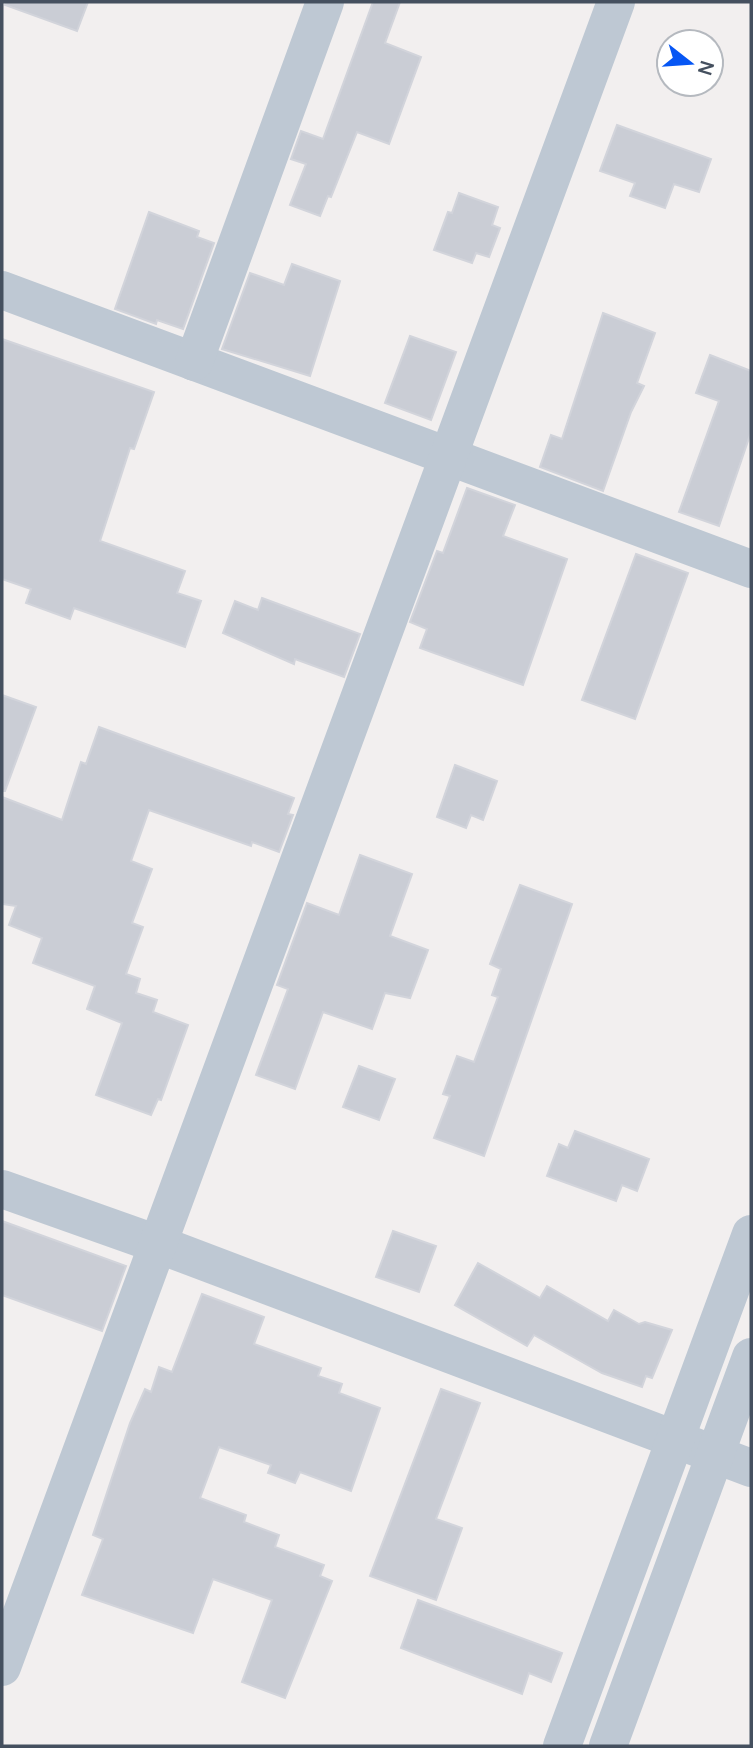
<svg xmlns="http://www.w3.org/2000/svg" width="753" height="1748" viewBox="0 0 753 1748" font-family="Manrope,sans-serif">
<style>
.building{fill:#cacdd5;stroke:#d2d4db;stroke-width:2}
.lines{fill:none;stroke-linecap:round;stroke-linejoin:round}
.minor{stroke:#bec8d3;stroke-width:38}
</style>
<rect width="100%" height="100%" fill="#f2efef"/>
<g class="building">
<path d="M6 2H88L77 31 5 5Z"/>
<path d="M373 2H400L385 43 421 57 389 144 357 132 331 197 328 196 320 216 290 205 306 164 291 159 301 131 323 139Z"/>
<path d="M617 125 711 159 699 192 674 184 665 208 630 196 635 183 600 171Z"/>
<path d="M459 193 498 207 492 225 500 228 489 257 476 253 472 263 434 250 448 212 452 213Z"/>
<path d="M149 212 199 231 197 237 214 243 183 329 157 320 156 324 115 309Z"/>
<path d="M292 264 340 281 310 376 222 349 250 273 284 285Z"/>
<path d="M603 313 655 333 637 383 644 386 631 412 603 491 540 467 551 435 562 439Z"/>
<path d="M410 336 456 352 431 420 385 403Z"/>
<path d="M2 339 154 392 134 449 130 448 100 541 185 571 177 593 201 601 185 647 74 608 70 619 26 603 31 589 2 579Z"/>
<path d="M710 355 751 371V432L719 526 679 512 719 401 696 393Z"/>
<path d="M467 488 515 505 503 536 567 559 523 685 420 648 427 629 410 622 437 551 443 553Z"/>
<path d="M636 554 688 573 635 719 582 700Z"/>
<path d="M262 598 360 634 344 677 295 659 294 664 223 633 235 601 258 610Z"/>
<path d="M2 695 36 707 5 791H2Z"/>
<path d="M99 727 294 798 288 814 293 815 279 852 252 842 251 846 149 810 131 861 152 869 132 923 143 927 126 974 140 979 136 993 157 1000 153 1012 188 1025 161 1100 158 1099 151 1115 96 1095 122 1023 87 1009 95 986 33 963 42 938 9 925 16 906 2 904V797L62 820 81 762 86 764Z"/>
<path d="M455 765 497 781 483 820 471 815 466 828 437 817Z"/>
<path d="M360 855 412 874 390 936 428 950 410 998 385 993 372 1029 323 1012 295 1089 256 1075 288 989 277 985 307 903 339 915Z"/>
<path d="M520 885 572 904 484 1156 434 1138 450 1096 443 1094 457 1056 474 1062 498 997 492 995 501 969 490 964Z"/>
<path d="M359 1066 395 1079 379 1120 343 1107Z"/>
<path d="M575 1131 649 1159 637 1191 622 1185 616 1201 547 1176 559 1144 568 1148Z"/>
<path d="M2 1221 126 1266 102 1331 2 1295Z"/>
<path d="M393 1231 436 1246 419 1292 376 1277Z"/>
<path d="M478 1263 540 1298 547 1286 608 1321 614 1310 639 1324 645 1322 672 1330 652 1378 646 1376 642 1387 602 1373 534 1335 527 1346 455 1305Z"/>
<path d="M202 1294 264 1317 254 1344 321 1368 318 1376 342 1384 339 1393 380 1408 351 1491 300 1472 295 1483 268 1473 271 1465 219 1447 200 1498 246 1515 244 1522 279 1535 275 1547 324 1565 320 1576 332 1581 285 1698 242 1682 272 1600 213 1579 193 1633 82 1595 103 1539 93 1535 130 1423 145 1389 151 1392 159 1367 172 1372Z"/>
<path d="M441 1389 480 1403 436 1519 462 1528 436 1600 370 1576Z"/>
<path d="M418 1600 562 1653 551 1682 529 1673 522 1694 401 1648Z"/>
</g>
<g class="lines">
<g class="minor">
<path d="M2 290 751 569"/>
<path d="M194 362 325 2"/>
<path d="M2 1189 160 1245 751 1468"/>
<path d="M2 1667 616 2"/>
<path d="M562 1746 751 1234"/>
<path d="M608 1746 751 1357"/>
</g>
</g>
<rect width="753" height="1748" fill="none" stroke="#45505f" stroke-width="7"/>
<g transform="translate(690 63) rotate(107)"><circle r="33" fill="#ffffff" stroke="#b5b9bf" stroke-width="2"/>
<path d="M0-5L12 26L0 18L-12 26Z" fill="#0656f4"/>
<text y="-10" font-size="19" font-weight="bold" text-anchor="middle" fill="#45505f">N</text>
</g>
</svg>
